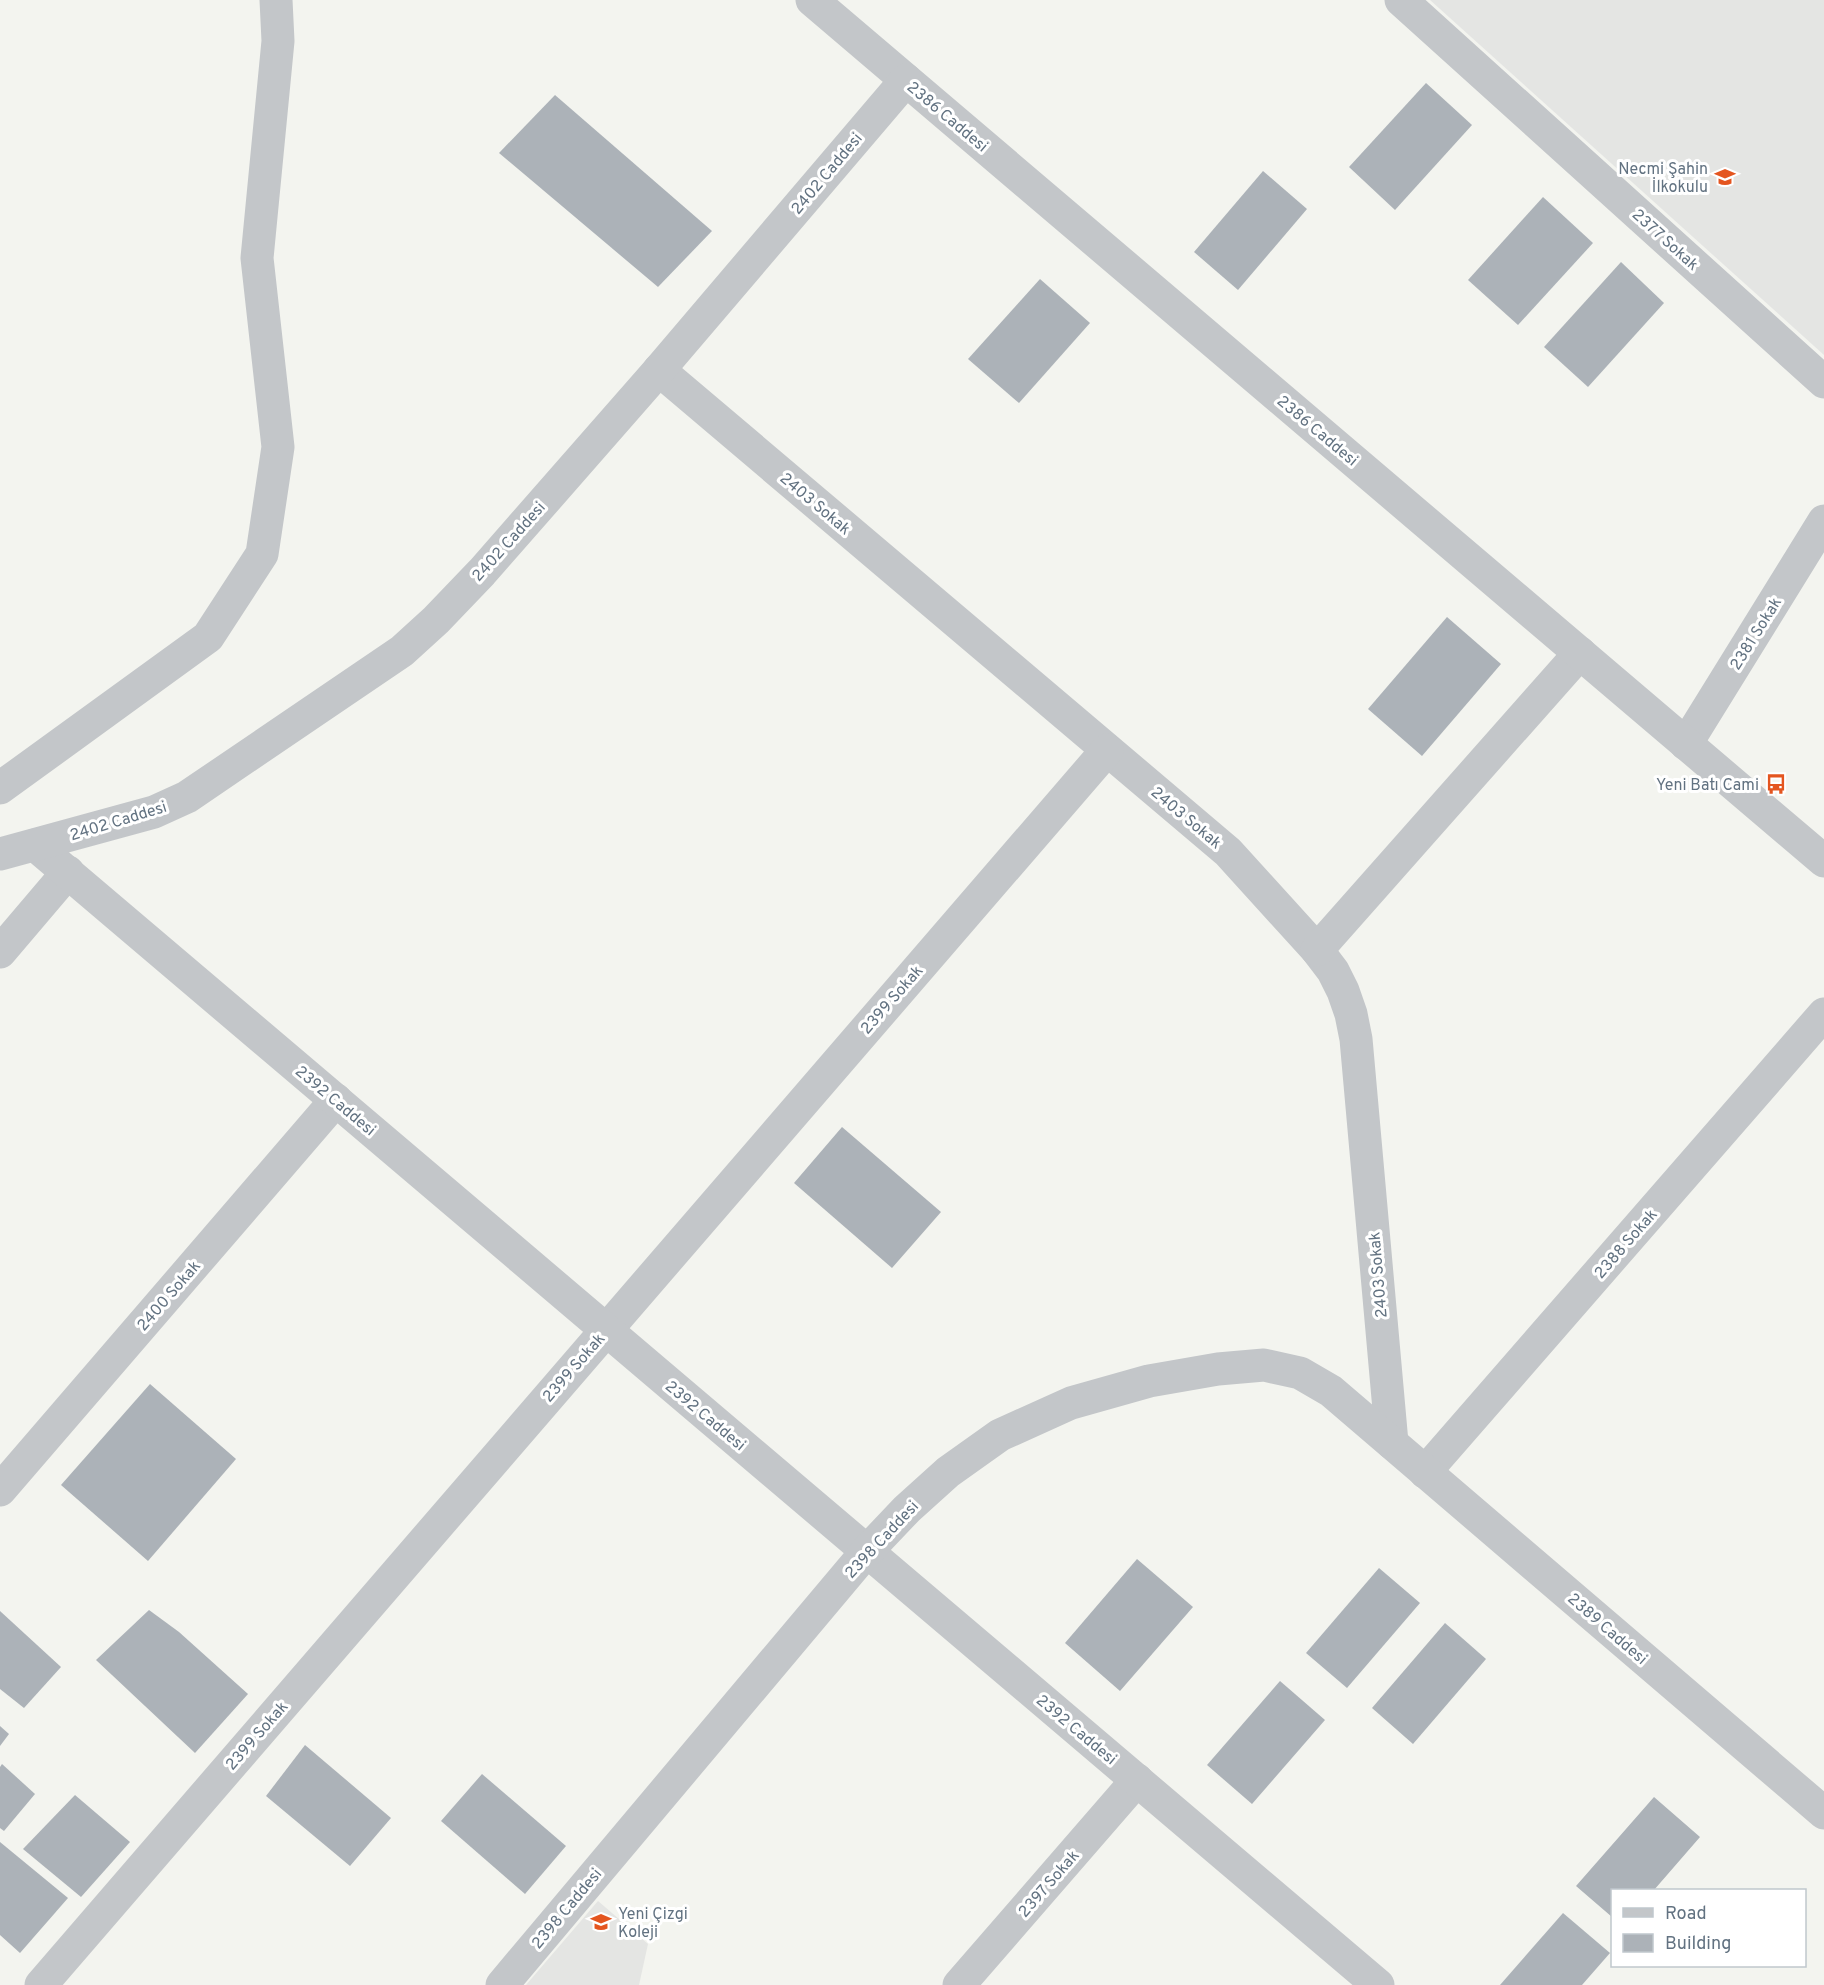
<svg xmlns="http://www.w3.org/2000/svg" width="1824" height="1985" viewBox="0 0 1824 1985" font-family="Overpass,sans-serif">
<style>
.built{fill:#e4e5e3}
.building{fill:#acb2b8}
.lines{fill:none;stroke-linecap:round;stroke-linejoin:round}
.minor{stroke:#c3c6c9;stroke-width:33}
.tertiary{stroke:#c3c6c9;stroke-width:33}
.labels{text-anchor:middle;stroke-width:6;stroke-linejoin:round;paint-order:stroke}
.street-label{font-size:16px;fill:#627281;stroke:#fff}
.poi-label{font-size:16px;fill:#627281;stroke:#fff;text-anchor:end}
</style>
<rect width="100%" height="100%" fill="#f3f4ef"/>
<g class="built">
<path d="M1430 0H1824V355Z"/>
<path d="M598 1901 648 1944 639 1985H526Z"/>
</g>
<g class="building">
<path d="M1426 83 1472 125 1395 210 1349 167Z"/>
<path d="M555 95 712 231 658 287 499 153Z"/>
<path d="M1263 171 1307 209 1238 290 1194 252Z"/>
<path d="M1543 197 1593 243 1518 325 1468 280Z"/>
<path d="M1621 262 1664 303 1588 387 1544 347Z"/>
<path d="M1040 279 1090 323 1019 403 968 359Z"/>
<path d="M1447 617 1501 664 1422 756 1368 709Z"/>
<path d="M842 1127 941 1212 892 1268 794 1183Z"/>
<path d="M150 1384 236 1459 148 1561 61 1485Z"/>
<path d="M1137 1559 1193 1607 1120 1691 1065 1643Z"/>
<path d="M1379 1568 1420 1603 1347 1688 1306 1653Z"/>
<path d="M149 1610 179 1632 248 1694 195 1753 96 1660Z"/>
<path d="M0 1611 61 1667 24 1708 0 1689Z"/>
<path d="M1445 1623 1486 1659 1413 1744 1372 1708Z"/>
<path d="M1280 1681 1325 1720 1252 1804 1207 1765Z"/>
<path d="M0 1726 9 1734 0 1746Z"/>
<path d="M305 1745 391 1818 350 1866 266 1796Z"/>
<path d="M2 1764 35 1794 4 1831 0 1828V1767Z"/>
<path d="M482 1774 566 1846 525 1894 441 1821Z"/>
<path d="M75 1795 130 1842 81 1897 23 1849Z"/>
<path d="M1654 1797 1700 1837 1654 1890H1612V1917L1576 1886Z"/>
<path d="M0 1842 68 1898 20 1953 0 1935Z"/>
<path d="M1563 1913 1610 1953 1582 1985H1500Z"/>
</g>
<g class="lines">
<g class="minor">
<path d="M1401 0 1824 382"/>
<path d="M659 370 1228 852 1317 950 1333 971 1343 991 1351 1014 1356 1039 1392 1443"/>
<path d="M1686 744 1824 521"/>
<path d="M0 788 208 637 262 554 278 447 257 258 278 41 276 0"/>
<path d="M1317 950 1580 653"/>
<path d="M0 952 68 872"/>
<path d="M1425 1472 1824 1014"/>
<path d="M0 1490 336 1100"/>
<path d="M41 1985 1107 750"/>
<path d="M959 1985 1137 1780"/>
</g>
<g class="tertiary">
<path d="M812 0 1824 861"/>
<path d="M35 845 1378 1985"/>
<path d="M0 854 154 812 187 797 402 651 436 620 482 572 659 370 906 80"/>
<path d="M502 1985 867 1551 907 1509 948 1472 1000 1435 1071 1403 1149 1381 1218 1369 1264 1365 1300 1373 1331 1391 1824 1813"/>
</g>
</g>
<defs>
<g id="school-bare" transform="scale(1.62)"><path d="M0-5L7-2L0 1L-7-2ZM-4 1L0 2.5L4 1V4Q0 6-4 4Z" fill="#e4551f" stroke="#fff" stroke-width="2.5" paint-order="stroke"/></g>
<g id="bus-bare" transform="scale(1.62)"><path d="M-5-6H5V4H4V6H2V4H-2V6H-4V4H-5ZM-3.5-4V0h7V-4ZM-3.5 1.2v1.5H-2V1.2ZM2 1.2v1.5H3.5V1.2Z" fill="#e4551f" stroke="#fff" stroke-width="2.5" paint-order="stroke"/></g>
</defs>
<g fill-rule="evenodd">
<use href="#school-bare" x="1725" y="177"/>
<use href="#bus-bare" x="1776" y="784"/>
<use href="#school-bare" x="601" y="1922"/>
</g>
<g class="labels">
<g class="street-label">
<text transform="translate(948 116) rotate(40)" y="6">2386 Caddesi</text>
<text transform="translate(826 173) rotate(-50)" y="6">2402 Caddesi</text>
<text transform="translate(1666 239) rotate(42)" y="6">2377 Sokak</text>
<text transform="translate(1318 430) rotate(40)" y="6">2386 Caddesi</text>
<text transform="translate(816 503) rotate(40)" y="6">2403 Sokak</text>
<text transform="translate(508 541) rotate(-48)" y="6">2402 Caddesi</text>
<text transform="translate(1755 633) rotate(-58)" y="6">2381 Sokak</text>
<text transform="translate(1187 817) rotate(40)" y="6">2403 Sokak</text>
<text transform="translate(118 820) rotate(-17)" y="6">2402 Caddesi</text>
<text transform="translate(891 999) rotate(-49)" y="6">2399 Sokak</text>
<text transform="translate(336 1100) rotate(40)" y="6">2392 Caddesi</text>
<text transform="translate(1625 1243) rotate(-49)" y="6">2388 Sokak</text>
<text transform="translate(1377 1275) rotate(-95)" y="6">2403 Sokak</text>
<text transform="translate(168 1295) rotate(-49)" y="6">2400 Sokak</text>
<text transform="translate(573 1367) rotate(-49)" y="6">2399 Sokak</text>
<text transform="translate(706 1415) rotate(40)" y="6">2392 Caddesi</text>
<text transform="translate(881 1539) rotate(-47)" y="6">2398 Caddesi</text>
<text transform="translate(1608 1628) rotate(41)" y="6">2389 Caddesi</text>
<text transform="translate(1077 1729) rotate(40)" y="6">2392 Caddesi</text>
<text transform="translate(256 1735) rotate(-49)" y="6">2399 Sokak</text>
<text transform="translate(1048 1883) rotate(-49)" y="6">2397 Sokak</text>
<text transform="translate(566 1908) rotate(-50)" y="6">2398 Caddesi</text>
</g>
<g class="poi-label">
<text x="1708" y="174">Necmi Şahin<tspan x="1708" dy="18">İlkokulu</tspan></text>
<text x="1759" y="790">Yeni Batı Cami</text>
<text x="618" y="1919" text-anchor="start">Yeni Çizgi<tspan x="618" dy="18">Koleji</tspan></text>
</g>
</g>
<rect x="1611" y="1889" width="195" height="78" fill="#ffffff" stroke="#c0c7cd" stroke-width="1.5"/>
<rect x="1623" y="1908" width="30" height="9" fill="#c3c6c9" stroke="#c0c7cd" stroke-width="1.5"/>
<text x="1665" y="1919" font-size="18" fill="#627281">Road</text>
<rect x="1623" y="1934" width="30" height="18" fill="#acb2b8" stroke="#c0c7cd" stroke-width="1.5"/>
<text x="1665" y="1949" font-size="18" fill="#627281">Building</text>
</svg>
